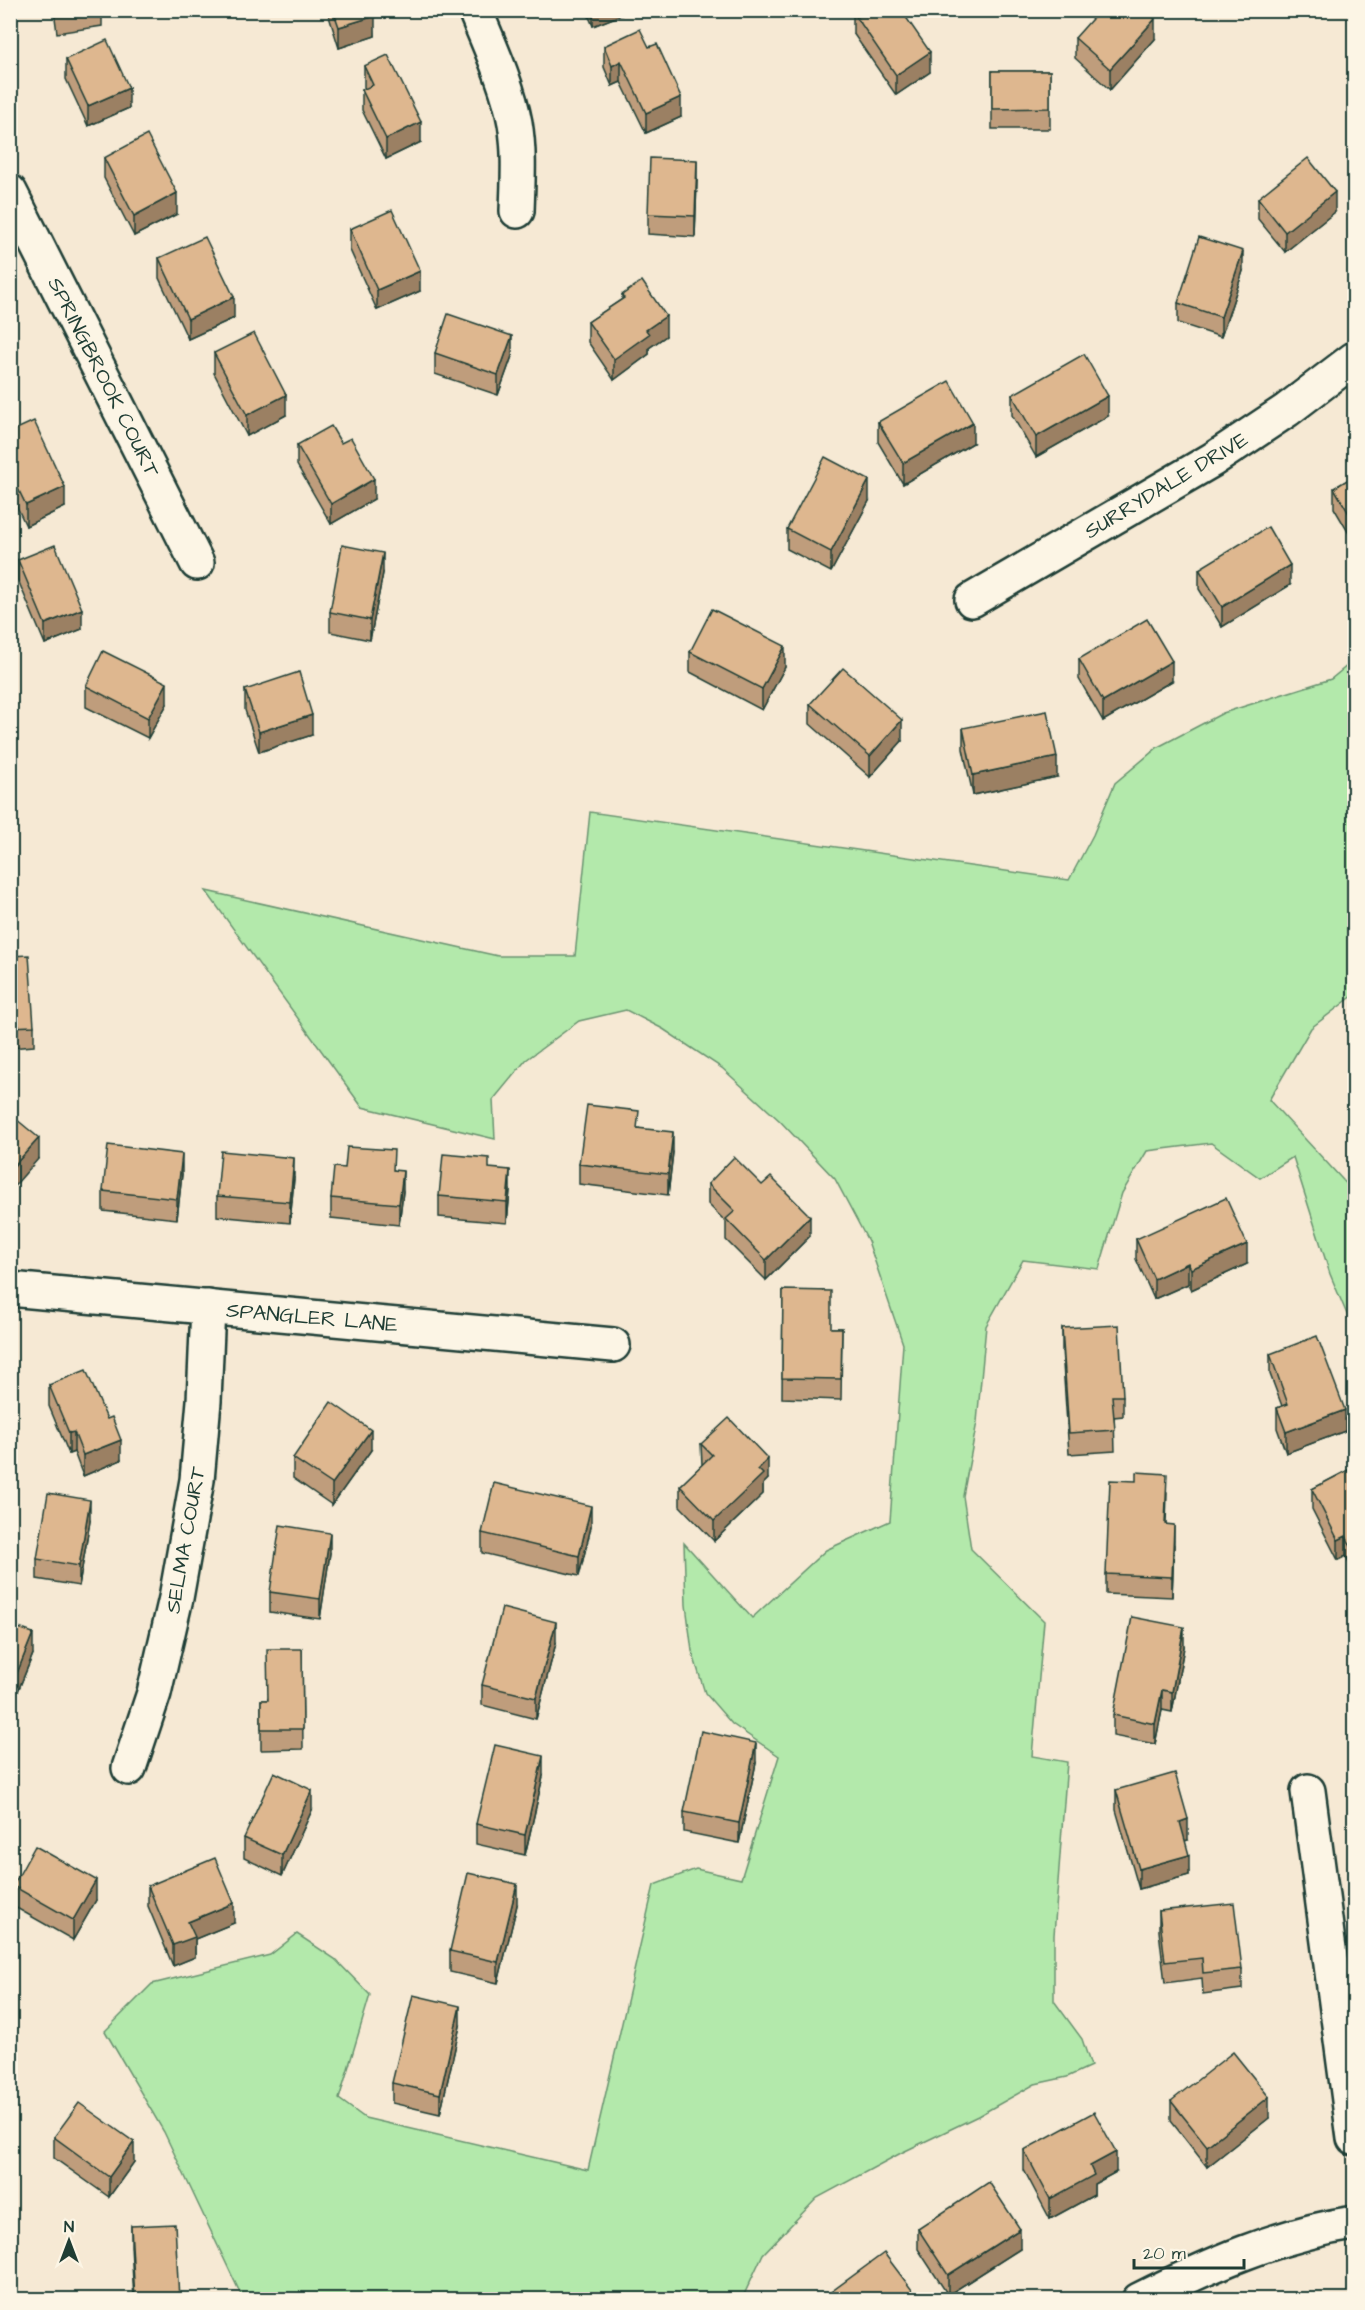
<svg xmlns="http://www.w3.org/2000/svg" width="1365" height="2310" viewBox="0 0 1365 2310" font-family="'Architects Daughter',sans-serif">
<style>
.green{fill:#b3e9ab;stroke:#699370;stroke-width:1.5}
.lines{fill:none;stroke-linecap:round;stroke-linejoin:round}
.minor-casing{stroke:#1f3d34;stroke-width:38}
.minor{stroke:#fcf5e5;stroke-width:33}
.wall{fill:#bf9d7b;stroke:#1f3d34;stroke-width:1.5}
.shaded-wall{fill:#9b8064;stroke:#1f3d34;stroke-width:1.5}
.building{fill:#deb78f;stroke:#1f3d34;stroke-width:1.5}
.labels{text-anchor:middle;stroke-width:5;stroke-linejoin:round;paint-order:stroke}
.street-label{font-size:21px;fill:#1f3d34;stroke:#fcf5e5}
</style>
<rect width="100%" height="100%" fill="#f6e9d4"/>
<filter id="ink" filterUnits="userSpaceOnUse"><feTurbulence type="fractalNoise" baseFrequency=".0167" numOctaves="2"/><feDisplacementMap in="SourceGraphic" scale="12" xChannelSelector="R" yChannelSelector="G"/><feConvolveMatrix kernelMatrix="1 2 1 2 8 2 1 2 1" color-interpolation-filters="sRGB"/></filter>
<g filter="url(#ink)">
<path class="green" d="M1354 660V995L1311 1028 1269 1100 1354 1192V1331L1330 1274 1293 1157 1260 1178 1211 1143 1147 1151 1122 1193 1099 1269 1023 1260 986 1326 977 1422 963 1496 971 1549 1044 1621 1032 1756 1067 1762 1054 1935V2001L1082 2039 1091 2066 1067 2077 1035 2084 978 2116 901 2153 817 2198 763 2254 742 2299H243L164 2132 105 2031 152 1984 270 1955 297 1934 335 1959 370 1995 339 2099 365 2118 588 2170 654 1885 696 1869 741 1879 779 1756 732 1724 705 1693 692 1651 686 1605 684 1543 752 1618 826 1550 890 1521 903 1344 868 1241 835 1179 780 1121 722 1068 663 1029 626 1010 579 1021 526 1060 493 1100 495 1139 362 1107 206 891 498 956H575L590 812 1069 880 1093 835 1115 783 1158 747 1223 713 1331 679Z"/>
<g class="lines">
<g class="minor-casing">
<g id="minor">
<path d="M475 10C490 47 508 85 515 123 520 152 518 181 517 211"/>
<path d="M10 192 197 563"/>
<path d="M972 600 1212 460 1287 410 1354 359"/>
<path d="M10 1289 613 1345"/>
<path d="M129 1768 154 1693 176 1598 197 1480 204 1401 208 1307"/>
<path d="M1308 1791 1354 2138"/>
<path d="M1139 2300C1207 2266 1279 2234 1354 2223"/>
</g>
</g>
<use href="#minor" class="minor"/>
</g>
<g class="wall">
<path d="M54 10H102V26L57 33Z"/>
<path d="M327 10H373L375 36 339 48Z"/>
<path d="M586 10H631V11L593 26Z"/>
<path d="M853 12 930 72 896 95 853 33Z"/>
<path d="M1075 38 1155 39 1110 90 1075 58Z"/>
<path d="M604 46 681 117 646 133 621 82 612 86 604 67Z"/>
<path d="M66 59 129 108 88 126 66 79Z"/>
<path d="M364 66 421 142 386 159 362 110V90L365 89 364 87Z"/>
<rect x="992" y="71" width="58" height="58"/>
<path d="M104 158 177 214 134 236 104 178Z"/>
<path d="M697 180 695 237 648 234V214Z"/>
<path d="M1258 198 1335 212 1285 252 1258 219Z"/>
<path d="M350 229 420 291 377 310 350 250Z"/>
<path d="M159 258 234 318 188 339 159 278Z"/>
<path d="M1243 271 1221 337 1178 323V303Z"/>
<path d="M622 295 666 336 649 348V354L614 380 588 342V322L622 299Z"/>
<path d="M214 353 286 415 247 436 214 373Z"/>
<path d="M435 353 512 356 498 395 435 374Z"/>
<path d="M1012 395 1108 416 1036 457 1012 415Z"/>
<path d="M878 422 973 443 903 484 878 442Z"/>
<path d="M10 432 65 507 26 526 10 492Z"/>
<path d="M297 445 374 499 331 524 297 465Z"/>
<path d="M1354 476V542L1334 508V488Z"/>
<path d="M869 501 831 572 787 549V529Z"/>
<path d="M18 560 82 629 45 644 18 580Z"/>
<path d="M1199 569 1290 585 1222 627 1199 589Z"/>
<path d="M383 573 370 640 330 632V612Z"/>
<path d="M690 652 785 667 762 710 690 672Z"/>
<path d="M1079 659 1172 681 1103 721 1079 679Z"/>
<path d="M86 686 167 704 148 738 86 707Z"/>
<path d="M245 690 312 735 259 752 245 710Z"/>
<path d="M810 704 902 741 870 777 810 724Z"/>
<path d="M963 728 1057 777 973 795 963 749Z"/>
<path d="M10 956 34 1026V1046L10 1048Z"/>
<path d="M639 1128 673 1152 668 1195 579 1184V1164Z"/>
<path d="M345 1168 394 1170 403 1191 399 1225 331 1218V1198Z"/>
<path d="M489 1168 510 1190 507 1223 439 1217V1196Z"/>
<path d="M182 1174 177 1219 103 1211V1191Z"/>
<path d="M294 1178 290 1223 217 1216V1196Z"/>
<path d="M708 1184 762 1185 810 1236 766 1280 726 1240V1222L708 1204Z"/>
<path d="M1136 1239 1247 1264 1191 1290 1188 1284 1154 1299 1136 1259Z"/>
<path d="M783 1290 831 1328H842L841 1400 782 1398Z"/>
<path d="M1062 1328 1123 1396V1416L1114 1417 1115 1451 1069 1454 1062 1349Z"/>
<path d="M1270 1354 1345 1431 1286 1453 1277 1428V1408L1282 1406 1270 1374Z"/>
<path d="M49 1385 121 1460 83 1476 74 1452 69 1454 49 1406Z"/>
<path d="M701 1444 768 1479 763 1484V1494L714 1541 680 1506V1486L702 1465Z"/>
<path d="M371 1450 332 1505 293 1478V1458Z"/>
<path d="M1354 1467V1573L1346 1556 1338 1560 1312 1509V1489Z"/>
<path d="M1167 1494 1166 1524 1174 1545 1172 1597 1106 1594V1574Z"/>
<path d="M90 1521 79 1586 37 1579V1559Z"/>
<path d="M591 1527 579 1576 482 1553V1533Z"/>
<path d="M330 1553 320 1619 270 1612V1592Z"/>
<path d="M10 1625 33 1654 11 1708H10Z"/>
<path d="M556 1643 536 1719 482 1705V1685Z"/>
<path d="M1184 1647 1172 1712 1162 1710 1155 1744 1113 1736V1715Z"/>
<path d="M302 1649 303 1749 261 1750V1700H267Z"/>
<path d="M756 1763 739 1843 684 1832V1812Z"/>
<path d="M543 1776 525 1855 476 1844V1824Z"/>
<path d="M1116 1790 1188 1840 1185 1841 1189 1875 1139 1889 1116 1810Z"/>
<path d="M312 1810 282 1876 244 1858V1838Z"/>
<path d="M13 1886 96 1900 73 1940 13 1906Z"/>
<path d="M148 1886 234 1923 195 1939V1957L173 1966 148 1906Z"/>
<path d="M517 1905 498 1983 450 1972V1951Z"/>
<path d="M1159 1911 1242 1969V1989L1203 1994 1202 1978 1165 1983 1159 1931Z"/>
<path d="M460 2026 440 2114 392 2103V2083Z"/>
<path d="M1171 2101 1269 2118 1207 2167 1171 2121Z"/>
<path d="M54 2137 134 2162 109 2197 54 2158Z"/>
<path d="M1024 2150 1116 2172 1094 2184V2195L1050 2219 1024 2170Z"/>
<path d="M131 2226 179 2300H134L131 2246Z"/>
<path d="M918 2229 1020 2249 948 2295 918 2249Z"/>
</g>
<g class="shaded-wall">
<path d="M593 10H631V11L593 26Z"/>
<path d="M375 16V36L339 48V27Z"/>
<path d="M1155 19V39L1110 90V69Z"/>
<path d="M930 52V72L896 95V75Z"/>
<path d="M621 61V82L612 86V66Z"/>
<path d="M129 88V108L88 126V106Z"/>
<path d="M681 97V117L646 133V113Z"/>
<path d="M421 122V142L386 159V139Z"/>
<path d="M697 160V180L695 237V216Z"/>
<path d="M1335 192V212L1285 252V232Z"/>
<path d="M177 193V214L134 236V216Z"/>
<path d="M1243 251V271L1221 337V317Z"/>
<path d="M420 271V291L377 310V290Z"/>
<path d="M234 297V318L188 339V319Z"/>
<path d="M666 316V336L649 348V354L614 380V359L646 330Z"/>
<path d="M512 336V356L498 395V375Z"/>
<path d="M14 381V401L10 403V383Z"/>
<path d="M286 395V415L247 436V415Z"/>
<path d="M1108 396V416L1036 457V437Z"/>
<path d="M973 423V443L903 484V463Z"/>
<path d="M374 479V499L331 524V504Z"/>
<path d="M869 480V501L831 572V552Z"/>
<path d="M65 487V507L26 526V505Z"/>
<path d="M383 553V573L370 640V620Z"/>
<path d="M1290 565V585L1222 627V607Z"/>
<path d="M82 609V629L45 644V624Z"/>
<path d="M785 646V667L762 710V689Z"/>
<path d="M1172 661V681L1103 721V701Z"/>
<path d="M167 683V704L148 738V718Z"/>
<path d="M312 715V735L259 752V732Z"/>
<path d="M902 720V741L870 777V756Z"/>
<path d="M1057 757V777L973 795V775Z"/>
<path d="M673 1132V1152L668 1195V1174Z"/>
<path d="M39 1138V1158L10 1191V1170Z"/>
<path d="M182 1154V1174L177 1219V1199Z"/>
<path d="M294 1158V1178L290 1223V1202Z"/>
<path d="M510 1170V1190L507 1223V1202Z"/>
<path d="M403 1171V1191L399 1225V1204Z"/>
<path d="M810 1216V1236L766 1280V1260Z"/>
<path d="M1247 1244V1264L1191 1290V1269Z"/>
<path d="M1188 1263V1284L1154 1299V1279Z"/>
<path d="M1345 1410V1431L1286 1453V1432Z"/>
<path d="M371 1430V1450L332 1505V1484Z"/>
<path d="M74 1432V1452L69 1454V1433Z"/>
<path d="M121 1440V1460L83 1476V1455Z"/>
<path d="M768 1459V1479L763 1484V1494L714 1541V1521L758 1469Z"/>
<path d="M90 1500V1521L79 1586V1566Z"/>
<path d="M591 1506V1527L579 1576V1556Z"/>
<path d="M1174 1525V1545L1172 1597V1577Z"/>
<path d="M330 1533V1553L320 1619V1599Z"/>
<path d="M1346 1536V1556L1338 1560V1540Z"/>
<path d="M556 1622V1643L536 1719V1698Z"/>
<path d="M1184 1627V1647L1172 1712V1692Z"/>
<path d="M33 1633V1654L11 1708V1688Z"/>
<path d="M1162 1690V1710L1155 1744V1724Z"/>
<path d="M756 1743V1763L739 1843V1823Z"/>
<path d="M543 1756V1776L525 1855V1835Z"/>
<path d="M312 1790V1810L282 1876V1855Z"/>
<path d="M1188 1819V1840L1180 1842V1822Z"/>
<path d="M1189 1855V1875L1139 1889V1869Z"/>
<path d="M96 1880V1900L73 1940V1920Z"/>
<path d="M517 1884V1905L498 1983V1962Z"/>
<path d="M234 1903V1923L195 1939V1957L173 1966V1945L188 1922Z"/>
<path d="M460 2006V2026L440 2114V2094Z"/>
<path d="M1269 2097V2118L1207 2167V2146Z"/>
<path d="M134 2142V2162L109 2197V2177Z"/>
<path d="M1116 2152V2172L1094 2184V2195L1050 2219V2199L1090 2166Z"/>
<path d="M1020 2229V2249L948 2295V2275Z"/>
<path d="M915 2294V2300H906Z"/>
</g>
<g class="building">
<path d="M57 10H73L57 13Z"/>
<path d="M333 10H373L375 16 339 27Z"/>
<path d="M856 10H901L930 52 896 75 853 12Z"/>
<path d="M1100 10H1146L1155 19 1110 69 1075 38Z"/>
<path d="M640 29 649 47 657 44 681 97 646 113 621 61 612 66 604 46Z"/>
<path d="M107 40 129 88 88 106 66 59Z"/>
<path d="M388 55 421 122 386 139 362 90 373 85 364 66Z"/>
<path d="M992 71H1050V108L992 109Z"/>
<path d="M147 135 177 193 134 216 104 158Z"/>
<path d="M650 158 697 160 695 216 648 214Z"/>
<path d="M1308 158 1335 192 1285 232 1258 198Z"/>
<path d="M392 210 420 271 377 290 350 229Z"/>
<path d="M205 237 234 297 188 319 159 258Z"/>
<path d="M1199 237 1243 251 1221 317 1178 303Z"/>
<path d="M642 281 666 316 646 330 649 334 614 359 588 322 624 298 622 295Z"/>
<path d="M448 314 512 336 498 375 435 353Z"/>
<path d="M254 333 286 395 247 415 214 353Z"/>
<path d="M1084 354 1108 396 1036 437 1012 395Z"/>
<path d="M10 373 14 381 10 383Z"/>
<path d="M949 381 973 423 903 463 878 422Z"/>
<path d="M34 421 65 487 26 505 10 472V432Z"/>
<path d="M331 426 341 443 351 438 374 479 331 504 297 445Z"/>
<path d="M825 457 869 480 831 552 787 529Z"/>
<path d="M1354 476V522L1334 488Z"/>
<path d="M1268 527 1290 565 1222 607 1199 569Z"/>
<path d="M55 545 82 609 45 624 18 560Z"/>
<path d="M342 545 383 553 370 620 330 612Z"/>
<path d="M712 609 785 646 762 689 690 652Z"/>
<path d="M1147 619 1172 661 1103 701 1079 659Z"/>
<path d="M103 651 167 683 148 718 86 686Z"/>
<path d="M843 668 902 720 870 756 810 704Z"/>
<path d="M299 672 312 715 259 732 245 690Z"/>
<path d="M1047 711 1057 757 973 775 963 728Z"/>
<path d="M29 955 34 1026 10 1027V956Z"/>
<path d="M587 1105 639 1111 637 1128 673 1132 668 1174 579 1164Z"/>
<path d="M10 1114 39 1138 10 1170Z"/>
<path d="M108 1145 182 1154 177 1199 103 1191Z"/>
<path d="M347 1147 394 1150 393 1170 403 1171 399 1204 331 1198 334 1167 345 1168Z"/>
<path d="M221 1151 294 1158 290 1202 217 1196Z"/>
<path d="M443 1154 489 1158V1168L510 1170 507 1202 439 1196Z"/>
<path d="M734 1157 762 1185 771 1177 810 1216 766 1260 726 1219 735 1211 708 1184Z"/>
<path d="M1226 1198 1247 1244 1191 1269 1188 1263 1154 1279 1136 1239Z"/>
<path d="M783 1290 831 1291V1328H842L841 1379 782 1378Z"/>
<path d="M1119 1325 1123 1396H1112L1115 1430 1069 1433 1062 1328Z"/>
<path d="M1317 1336 1345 1410 1286 1432 1277 1408 1288 1404 1270 1354Z"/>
<path d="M86 1370 107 1419 112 1417 121 1440 83 1455 74 1432 69 1433 49 1385Z"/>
<path d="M331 1402 371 1430 332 1484 293 1458Z"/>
<path d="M729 1418 768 1459 758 1469 763 1474 714 1521 680 1486 712 1455 701 1444Z"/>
<path d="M1354 1467V1553L1346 1536 1338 1540 1312 1489Z"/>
<path d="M1136 1472 1167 1474 1165 1524 1174 1525 1172 1577 1106 1574 1110 1480 1136 1481Z"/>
<path d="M494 1483 591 1506 579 1556 482 1533Z"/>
<path d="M48 1493 90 1500 79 1566 37 1559Z"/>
<path d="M280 1525 330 1533 320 1599 270 1592Z"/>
<path d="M502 1608 556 1622 536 1698 482 1685Z"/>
<path d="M1132 1617 1184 1627 1172 1692 1162 1690 1155 1724 1113 1715Z"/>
<path d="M10 1625 33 1633 11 1688 10 1687Z"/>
<path d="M267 1649H302L303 1729H261V1700H268Z"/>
<path d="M701 1731 756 1743 739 1823 684 1812Z"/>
<path d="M495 1745 543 1756 525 1835 476 1824Z"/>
<path d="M274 1772 312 1790 282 1855 244 1838Z"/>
<path d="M1175 1773 1188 1819 1180 1822 1189 1855 1139 1869 1116 1790Z"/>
<path d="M35 1846 96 1880 73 1920 13 1886Z"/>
<path d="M215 1858 234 1903 188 1922 195 1937 173 1945 148 1886Z"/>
<path d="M468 1873 517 1884 498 1962 450 1951Z"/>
<path d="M1234 1903 1242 1969 1203 1973 1202 1958 1165 1962 1159 1911Z"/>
<path d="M413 1995 460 2006 440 2094 392 2083Z"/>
<path d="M1233 2052 1269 2097 1207 2146 1171 2101Z"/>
<path d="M79 2103 134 2142 109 2177 54 2137Z"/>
<path d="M1094 2112 1116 2152 1090 2166 1094 2175 1050 2199 1024 2150Z"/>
<path d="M989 2182 1020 2229 948 2275 918 2229Z"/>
<path d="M175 2224 179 2300H135L131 2226Z"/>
<path d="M884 2253 915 2294 906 2300H825L824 2297Z"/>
</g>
</g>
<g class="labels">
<g class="street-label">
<text transform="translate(104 377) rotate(63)" y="7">SPRINGBROOK COURT</text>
<text transform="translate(1166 485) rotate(-31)" y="7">SURRYDALE DRIVE</text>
<text transform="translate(312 1317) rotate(5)" y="7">SPANGLER LANE</text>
<text transform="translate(185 1540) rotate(-80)" y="7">SELMA COURT</text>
</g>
</g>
<rect width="1365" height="2310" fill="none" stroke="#fcf5e5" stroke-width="36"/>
<rect x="18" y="18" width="1329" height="2274" fill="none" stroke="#1f3d34" stroke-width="2" filter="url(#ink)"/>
<g transform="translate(69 2241)" stroke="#fcf5e5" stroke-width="4.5" paint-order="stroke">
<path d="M0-4.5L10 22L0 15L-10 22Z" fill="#1f3d34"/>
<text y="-9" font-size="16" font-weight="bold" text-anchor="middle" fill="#1f3d34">N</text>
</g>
<path d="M1134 2259v9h110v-9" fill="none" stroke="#1f3d34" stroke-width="3"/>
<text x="1143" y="2259" font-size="18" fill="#1f3d34" stroke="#fcf5e5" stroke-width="4.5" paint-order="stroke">20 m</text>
</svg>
